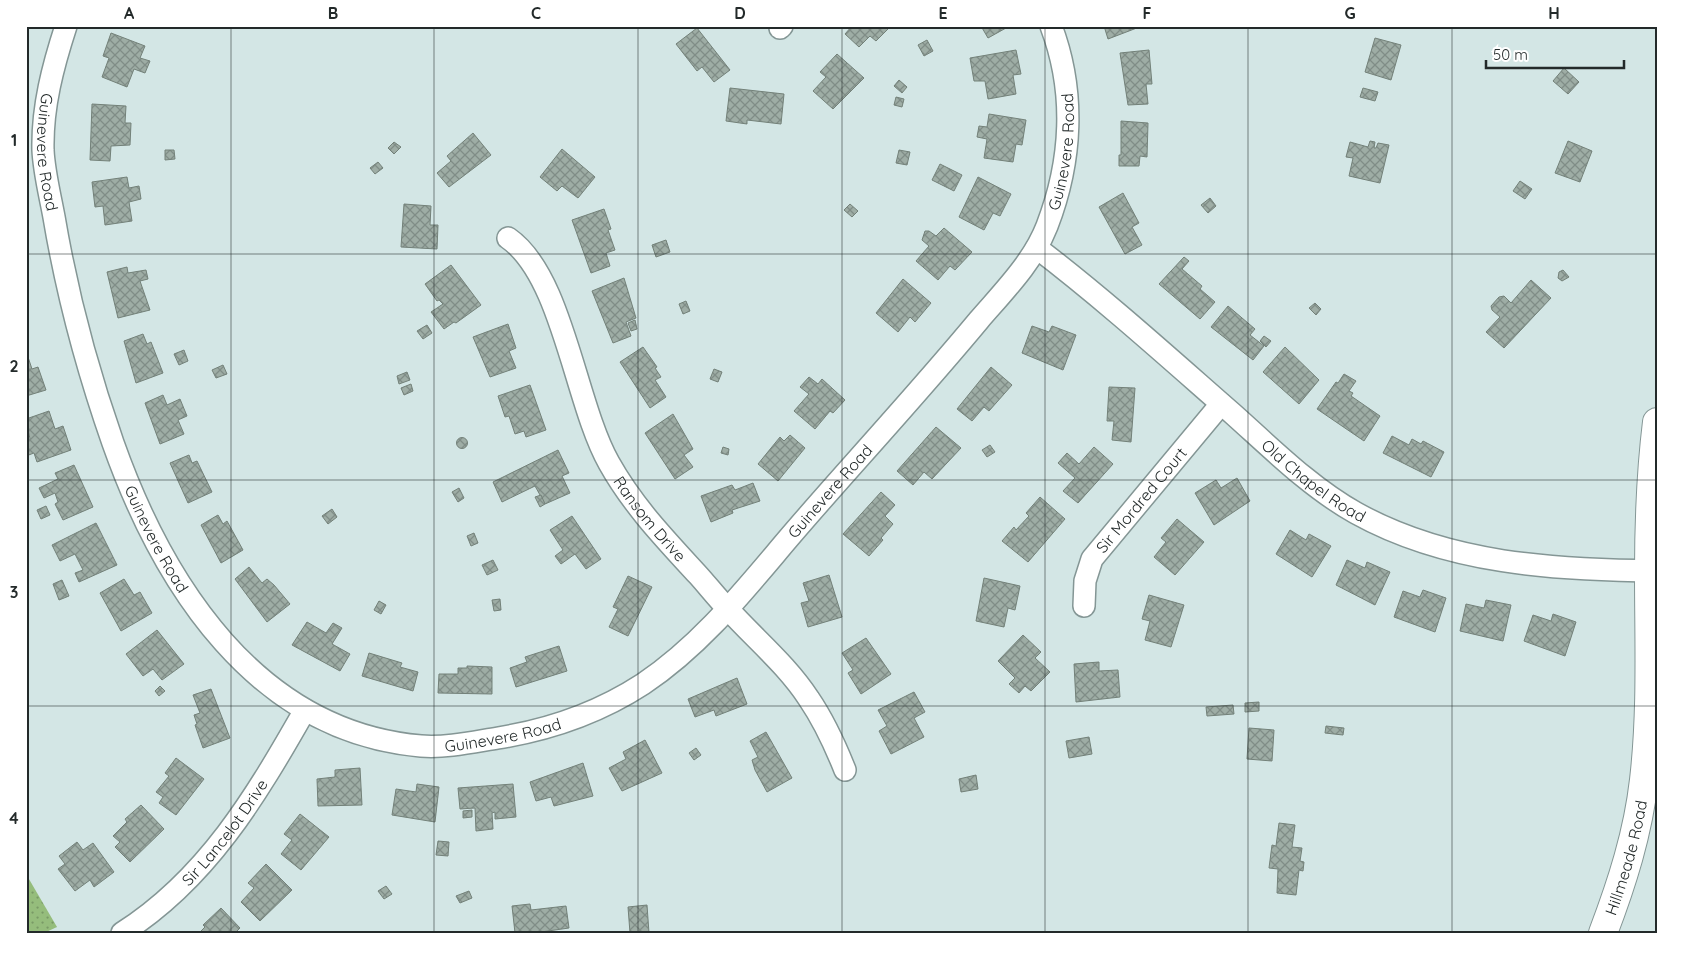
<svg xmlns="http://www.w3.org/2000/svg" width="1683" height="959" viewBox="0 0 1683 959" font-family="Quicksand,sans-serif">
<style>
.grass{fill:url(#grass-dots)}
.building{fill:url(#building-cross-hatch);stroke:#738179}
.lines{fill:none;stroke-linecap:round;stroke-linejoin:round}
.street-casing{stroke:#849695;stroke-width:24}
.secondary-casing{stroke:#849695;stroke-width:30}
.street{stroke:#fff;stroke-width:21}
.secondary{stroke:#fff;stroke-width:28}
.grid{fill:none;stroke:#232a2a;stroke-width:1;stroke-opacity:0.55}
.labels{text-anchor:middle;stroke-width:4.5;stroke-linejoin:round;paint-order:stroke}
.street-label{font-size:16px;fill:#232a2a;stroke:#fff}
.neatline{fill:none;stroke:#232a2a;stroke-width:2}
.grid-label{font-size:16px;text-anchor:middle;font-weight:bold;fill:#232a2a}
</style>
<defs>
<pattern id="grass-dots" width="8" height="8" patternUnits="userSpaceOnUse" patternTransform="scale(1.25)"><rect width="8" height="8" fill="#95bd7c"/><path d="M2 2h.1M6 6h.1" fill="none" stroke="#799a66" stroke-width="1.8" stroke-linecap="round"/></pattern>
<pattern id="building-cross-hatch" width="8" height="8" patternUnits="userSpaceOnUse" patternTransform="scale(1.25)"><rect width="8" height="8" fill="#9eada5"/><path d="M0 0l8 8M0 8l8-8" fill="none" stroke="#808d87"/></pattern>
</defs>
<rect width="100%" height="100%" fill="#d3e6e5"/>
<path class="grass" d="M26 874 57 927 44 933H26Z"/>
<g class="building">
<path d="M852 26H894L892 29 890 27 876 41 870 36 859 47 845 34Z"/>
<path d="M981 26H1005L1006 28 988 38Z"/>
<path d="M1104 26H1142L1108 39Z"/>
<path d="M697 28 730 70 714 82 702 67 697 71 676 44Z"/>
<path d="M111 33 145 46 140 58 150 61 145 73 134 69 127 87 102 77 109 58 103 56Z"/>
<path d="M1375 38 1401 45 1391 80 1365 72Z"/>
<path d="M927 40 933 51 924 56 918 45Z"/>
<path d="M1016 50 1021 74 1013 75 1016 94 988 99 985 81H974L970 58Z"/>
<path d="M1149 50 1152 84H1146L1148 104 1128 105 1120 53Z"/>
<path d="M837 54 864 78 833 109 813 91 826 77 820 72Z"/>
<path d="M1564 68 1579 82 1568 94 1553 81Z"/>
<path d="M899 80 907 87 902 93 894 86Z"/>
<path d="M730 88 784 94 781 124 747 120V124L726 121Z"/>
<path d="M1363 88 1378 92 1375 101 1360 97Z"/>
<path d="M896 97 904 99 902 107 894 105Z"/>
<path d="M92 104 126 106 125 123H131L130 145 111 146 110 161 90 160Z"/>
<path d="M989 114 1026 120 1022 145 1016 144 1013 162 984 158 987 139 977 137 979 126 987 127Z"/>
<path d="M1121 121 1148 123 1147 157 1140 156 1139 166H1119V155H1121Z"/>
<path d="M473 133 491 155 449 187 437 173 451 161 447 156Z"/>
<path d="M1370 141 1375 142 1374 148H1376L1378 143 1389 145 1380 183 1349 176 1353 158 1346 157 1350 142 1368 147Z"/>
<path d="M1568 141 1592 151 1580 182 1555 173Z"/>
<path d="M394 142 401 147 394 154 388 148Z"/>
<path d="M562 149 595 177 578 198 562 186 557 191 540 177Z"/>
<path d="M165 150H174L175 159 165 160Z"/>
<path d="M899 150 910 152 907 165 896 163Z"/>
<path d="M378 162 383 168 375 174 370 168Z"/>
<path d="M940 164 962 175 954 191 932 180Z"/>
<path d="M127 177 129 188 139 186 141 199 129 202 132 221 105 225 103 206 95 207 92 182Z"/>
<path d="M978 177 1011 194 1000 216 993 213 984 230 959 217Z"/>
<path d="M1520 181 1532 189 1525 199 1513 191Z"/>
<path d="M1123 193 1139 223 1132 227 1142 245 1125 254 1099 207Z"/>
<path d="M1210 198 1216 206 1208 213 1201 205Z"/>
<path d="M404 204 431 206 430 225H438L437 249 401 247Z"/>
<path d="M850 204 858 211 852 217 844 210Z"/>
<path d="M604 209 611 229 608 230 615 250 606 253 610 266 591 273 572 220Z"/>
<path d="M944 228 972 252 955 270 950 266 938 280 916 261 929 246 922 240 925 231H929L936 236Z"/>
<path d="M666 240 670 252 656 257 652 245Z"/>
<path d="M1184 257 1189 261 1182 269 1202 286 1200 289 1215 302 1200 319 1159 284Z"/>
<path d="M451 265 481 305 456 323 454 322 444 329 431 312 443 304 439 300 437 301 425 284Z"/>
<path d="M127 267 128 273 146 270 148 279 140 281 150 310 118 318 107 272Z"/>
<path d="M1563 270 1569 277 1562 281 1558 278 1559 272Z"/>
<path d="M624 278 636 318 626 322 631 336 613 343 592 291Z"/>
<path d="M903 279 931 303 915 322 910 317 898 332 876 313Z"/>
<path d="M1531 280 1551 298 1504 348 1486 332 1500 317 1492 310 1491 306 1499 297 1504 296 1511 303Z"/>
<path d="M686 301 690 311 683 314 679 304Z"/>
<path d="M1315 303 1321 309 1316 315 1309 308Z"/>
<path d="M1228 306 1255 329 1250 335 1264 346 1253 360 1211 327Z"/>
<path d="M635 320 637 329 631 331 628 323Z"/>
<path d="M508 324 516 348 509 351 516 368 490 377 473 337Z"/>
<path d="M427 325 432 333 423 339 417 331Z"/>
<path d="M1032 326 1049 332 1052 326 1076 335 1063 370 1022 353Z"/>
<path d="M143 334 147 344 151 342 163 373 136 383 124 341Z"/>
<path d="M1264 336 1271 341 1266 347 1260 341Z"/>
<path d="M643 347 657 367 655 368 661 377 655 380 666 397 650 408 620 362Z"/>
<path d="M1285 347 1319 380 1299 404 1263 372Z"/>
<path d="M184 350 188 361 179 365 174 354Z"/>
<path d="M26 351 32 369 38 367 46 390 26 396Z"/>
<path d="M223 365 227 374 216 378 212 370Z"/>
<path d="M991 367 1012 385 989 411 984 407 972 421 957 409Z"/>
<path d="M714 369 722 372 718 382 710 379Z"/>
<path d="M407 372 410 380 399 384 397 376Z"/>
<path d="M1344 374 1356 381 1349 391 1353 393 1351 396 1380 416 1364 441 1317 409 1336 382 1338 383Z"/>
<path d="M809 377 818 384 822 379 845 400 833 413 830 411 815 429 794 411 809 394 800 387Z"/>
<path d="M411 384 413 391 404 395 401 388Z"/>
<path d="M530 385 546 430 526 437 524 431 515 434 509 416 505 417 498 396Z"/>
<path d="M1109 387 1135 388 1131 442 1112 440 1114 421H1107Z"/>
<path d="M163 395 167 405 180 399 187 416 178 420 184 434 160 444 145 403Z"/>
<path d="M49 411 55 429 63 426 71 450 37 462 34 453 26 456V440L30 439 26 419Z"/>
<path d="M673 414 693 449 684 455 693 467 675 479 645 433Z"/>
<path d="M936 427 961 448 932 479 924 472 913 485 897 471Z"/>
<path d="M790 435 805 448 778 481 758 464 780 437 784 441Z"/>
<path d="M1392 436 1409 445 1412 439 1421 444 1423 441 1444 452 1431 477 1383 453Z"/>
<circle cx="462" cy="443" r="5.5"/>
<path d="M990 445 995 452 987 457 982 450Z"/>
<path d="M723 447 729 449 728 455 721 453Z"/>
<path d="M1094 447 1113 464 1078 503 1063 491 1075 478 1058 463 1067 453 1079 464Z"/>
<path d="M558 450 569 473 562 476 570 493 545 504 535 486 502 502 493 482Z"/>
<path d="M189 455 192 463 197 461 212 492 188 503 170 463Z"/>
<path d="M74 465 93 507 63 520 55 504 58 502 55 493 44 498 39 488 58 479 55 473Z"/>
<path d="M1237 478 1250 501 1214 525 1195 493 1216 480 1221 488Z"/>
<path d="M753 483 760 501 732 510 733 513 711 522 701 496 732 485 735 490Z"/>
<path d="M459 488 464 498 458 502 452 492Z"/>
<path d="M881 492 895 505 885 516 893 524 881 538 883 540 869 556 843 534Z"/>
<path d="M541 495 545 504 540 507 535 497Z"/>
<path d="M1040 497 1065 519 1028 562 1002 541 1014 527 1016 530 1029 516 1026 513Z"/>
<path d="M46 506 50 515 41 519 37 510Z"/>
<path d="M332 509 337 517 328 524 322 516Z"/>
<path d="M218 515 223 524 227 521 243 550 221 563 201 525Z"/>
<path d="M572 516 601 559 586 569 575 554 561 564 555 556 563 550 550 530Z"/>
<path d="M1177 519 1204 542 1175 575 1154 557 1166 542 1161 538Z"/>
<path d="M96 523 117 565 79 582 75 573 83 570 75 554 60 561 52 545Z"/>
<path d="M1290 530 1306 540 1309 534 1331 546 1312 577 1276 554Z"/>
<path d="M474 533 478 543 471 546 467 536Z"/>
<path d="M493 560 498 570 487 575 482 565Z"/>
<path d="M1347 560 1365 568 1367 562 1390 572 1375 605 1336 585Z"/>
<path d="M249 567 262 583 267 579 274 585 290 604 267 622 235 579Z"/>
<path d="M829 575 842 617 808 627 801 603 809 601 803 583Z"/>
<path d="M628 576 652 587 628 636 609 627 618 609 613 607Z"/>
<path d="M984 578 1020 586 1015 610 1008 608 1004 627 976 621Z"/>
<path d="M124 579 134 595 140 592 152 613 121 631 100 593Z"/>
<path d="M62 580 69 596 59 600 53 584Z"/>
<path d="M1423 590 1446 598 1435 632 1394 617 1403 591 1420 597Z"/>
<path d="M1149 595 1184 605 1171 647 1145 640 1150 621 1142 619Z"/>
<path d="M500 599 501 610 494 611 492 600Z"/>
<path d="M1486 600 1511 605 1503 641 1460 631 1466 604 1484 608Z"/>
<path d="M379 601 386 605 381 614 374 610Z"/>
<path d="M1553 614 1576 622 1565 656 1524 641 1533 615 1551 621Z"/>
<path d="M307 622 326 633 333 623 342 628 332 644 350 654 340 671 292 645Z"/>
<path d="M157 630 184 664 162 680 153 669 143 676 126 654Z"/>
<path d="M1023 635 1041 652 1035 658 1050 672 1031 691 1025 686 1019 693 1009 684 1015 678 998 661Z"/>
<path d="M866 638 891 674 861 694 848 673 853 670 842 653Z"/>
<path d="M559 646 567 671 516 687 510 668 527 662 525 657Z"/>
<path d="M369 653 402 663 400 667 418 672 413 691 362 676Z"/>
<path d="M1099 662V671L1118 670 1120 697 1076 702 1074 664Z"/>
<path d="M467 666 492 667V694L438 693 439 674H458V668H467Z"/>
<path d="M737 678 747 704 716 716 714 710 695 717 688 699Z"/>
<path d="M160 686 165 691 159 696 155 691Z"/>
<path d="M211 689 230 738 203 748 195 725 197 724 194 715 200 713 193 695Z"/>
<path d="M914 692 925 712 914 718 924 737 891 754 879 731 887 726 878 710Z"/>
<path d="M1259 702V711L1245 712V703Z"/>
<path d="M1233 705 1234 714 1207 716 1206 707Z"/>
<path d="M1326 726 1344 728 1343 735 1325 733Z"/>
<path d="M1249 728 1274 730 1272 761 1247 759Z"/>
<path d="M766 732 792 778 767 792 755 770 752 760 758 757 750 741Z"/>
<path d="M1089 737 1092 754 1069 758 1066 741Z"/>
<path d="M645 740 662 773 622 791 609 768 626 759 623 752Z"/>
<path d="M696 748 701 755 694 760 689 753Z"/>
<path d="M176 758 204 779 176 815 159 803 163 797 156 792 169 776 165 773Z"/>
<path d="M583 763 593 796 554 806 551 797 536 801 530 782Z"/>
<path d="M360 768 362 805 318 806 317 779 335 777V770Z"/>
<path d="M976 775 978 789 961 792 959 779Z"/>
<path d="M417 784 439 787 435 822 392 815 396 789 416 792Z"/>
<path d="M513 784 516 817 495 819V812L492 813 493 829 476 831 475 808 460 809 458 788Z"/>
<path d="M141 805 164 829 130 862 115 847 120 842 113 836 127 822 125 819Z"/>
<path d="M472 810V817L463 818V811Z"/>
<path d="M300 814 329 837 301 870 281 854 292 840 284 834Z"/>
<path d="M1279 823 1295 825 1292 847 1302 848 1300 861 1304 862 1303 871 1299 870 1296 895 1277 893 1278 869 1269 868 1272 845 1276 846Z"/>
<path d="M438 841 449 842 448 856 436 855Z"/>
<path d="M77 842 83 850 93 843 114 872 94 887 90 880 75 891 58 869 65 864 59 856Z"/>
<path d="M266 864 292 890 260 921 241 902 254 888 248 883Z"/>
<path d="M386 886 392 894 384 899 378 891Z"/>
<path d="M469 891 472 898 460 903 456 896Z"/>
<path d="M530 904 531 910 566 906 569 928 534 933H515L512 906Z"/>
<path d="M647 905 649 933H630L628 907Z"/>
<path d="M221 908 240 928 235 933H199L205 927 203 925Z"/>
</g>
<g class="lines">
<g class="street-casing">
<g id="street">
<path id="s1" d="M66 26C53 66 42 107 43 150 44 172 50 195 54 217 67 294 87 369 113 443 163 584 256 732 421 746 446 748 473 742 498 738 548 730 600 712 643 684 700 646 743 592 787 540 810 513 834 486 858 459 899 413 940 367 979 320 1004 291 1033 262 1047 226 1072 161 1076 92 1051 26"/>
<path d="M780 28 782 26"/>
<path id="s2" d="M508 238C563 276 575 403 609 463 633 506 665 539 698 575 708 586 717 598 728 609 755 639 787 665 809 699 824 721 835 745 845 770"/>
<path id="s3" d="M1037 248C1105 300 1169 358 1233 414 1271 448 1311 488 1356 513 1448 564 1555 570 1657 571"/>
<path id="s4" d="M1084 606 1085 581 1092 559 1221 404"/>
<path id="s5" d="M122 933C207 879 256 796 305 710"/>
</g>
</g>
<g class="secondary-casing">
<g id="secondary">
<path id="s6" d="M1603 933C1622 883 1638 833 1644 780 1652 711 1649 642 1649 572 1649 522 1651 471 1657 422"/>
</g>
</g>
<use href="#street" class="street"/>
<use href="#secondary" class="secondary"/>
</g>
<path class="grid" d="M231 26V933M434 26V933M638 26V933M842 26V933M1045 26V933M1248 26V933M1452 26V933M26 254H1657M26 480H1657M26 706H1657"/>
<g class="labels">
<g class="street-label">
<text dy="6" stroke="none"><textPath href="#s1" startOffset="129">Guinevere Road</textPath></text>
<text dy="6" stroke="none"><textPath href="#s1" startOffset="1809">Guinevere Road</textPath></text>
<text dy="6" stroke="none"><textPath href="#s3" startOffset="362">Old Chapel Road</textPath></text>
<text dy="6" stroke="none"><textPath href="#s1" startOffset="1389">Guinevere Road</textPath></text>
<text dy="6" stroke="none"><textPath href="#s4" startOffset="125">Sir Mordred Court</textPath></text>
<text dy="6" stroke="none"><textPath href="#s2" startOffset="319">Ransom Drive</textPath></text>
<text dy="6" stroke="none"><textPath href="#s1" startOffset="534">Guinevere Road</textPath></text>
<text dy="6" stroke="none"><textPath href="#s1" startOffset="969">Guinevere Road</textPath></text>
<text dy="6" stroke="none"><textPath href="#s5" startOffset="145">Sir Lancelot Drive</textPath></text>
<text dy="6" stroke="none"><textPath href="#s6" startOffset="79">Hillmeade Road</textPath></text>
</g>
</g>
<rect width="1683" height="959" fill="none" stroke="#ffffff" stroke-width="55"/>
<path d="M1486 60v8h138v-8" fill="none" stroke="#232a2a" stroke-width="2.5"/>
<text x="1493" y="60" font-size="15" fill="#232a2a" stroke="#ffffff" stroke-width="4" paint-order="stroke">50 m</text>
<rect x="28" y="28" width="1628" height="904" class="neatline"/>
<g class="grid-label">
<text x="129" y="19">A</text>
<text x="333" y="19">B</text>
<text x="536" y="19">C</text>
<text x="740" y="19">D</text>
<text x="943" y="19">E</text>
<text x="1147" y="19">F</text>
<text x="1350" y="19">G</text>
<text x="1554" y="19">H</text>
<text x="14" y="146">1</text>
<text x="14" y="372">2</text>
<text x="14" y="598">3</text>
<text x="14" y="824">4</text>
</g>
</svg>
